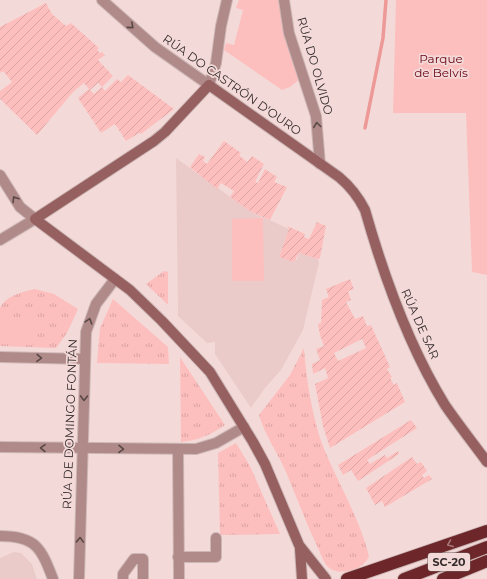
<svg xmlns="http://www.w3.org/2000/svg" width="487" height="579" viewBox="0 0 487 579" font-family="Montserrat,sans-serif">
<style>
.built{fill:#ebcbca}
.grass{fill:url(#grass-tufts)}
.park{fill:#fdbfbd}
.garden{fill:url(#garden-furrows);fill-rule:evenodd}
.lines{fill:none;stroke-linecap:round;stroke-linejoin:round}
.stream{stroke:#ed9998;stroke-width:3.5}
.street-casing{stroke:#cdb7b6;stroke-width:12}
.secondary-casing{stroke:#cdb7b6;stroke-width:12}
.highway-casing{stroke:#cdb7b6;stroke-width:14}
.street{stroke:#af8a89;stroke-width:10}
.secondary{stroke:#95605f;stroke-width:10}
.highway{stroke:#6d2629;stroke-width:12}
.oneway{stroke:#5a4847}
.oneway2{stroke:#a97778}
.labels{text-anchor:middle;stroke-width:3.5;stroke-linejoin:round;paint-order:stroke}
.shield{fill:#f3dad9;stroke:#6e605f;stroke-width:1}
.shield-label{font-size:11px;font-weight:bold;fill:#352b2b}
.park-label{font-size:12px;fill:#660013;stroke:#f3dad9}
.street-label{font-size:12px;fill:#352b2b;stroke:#f3dad9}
</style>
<defs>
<pattern id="grass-tufts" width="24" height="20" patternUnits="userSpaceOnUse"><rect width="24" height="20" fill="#fdbfbd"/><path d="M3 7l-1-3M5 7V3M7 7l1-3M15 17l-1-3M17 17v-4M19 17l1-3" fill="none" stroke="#d9a4a3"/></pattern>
<pattern id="garden-furrows" width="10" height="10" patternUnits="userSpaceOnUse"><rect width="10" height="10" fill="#fdbfbd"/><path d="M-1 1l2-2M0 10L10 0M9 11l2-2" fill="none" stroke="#d9a4a3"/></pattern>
</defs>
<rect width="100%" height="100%" fill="#f3dad9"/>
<g class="built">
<path d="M176 158 250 211 289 229 279 257 297 260 299 253 318 259 319 263 303 330 281 370 265 388 251 408 215 354V342L207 343 178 316Z"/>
<path d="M14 552 21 553 32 564 37 579H0V558Z"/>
</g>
<g class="grass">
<path d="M164 271 168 272V304H167L146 284Z"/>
<path d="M35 289 54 294 78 309 67 333 56 348 0 346C0 337 0 315 0 308 5 296 24 291 35 289Z"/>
<path d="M113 299 168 347 169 364 97 363 100 328Z"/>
<path d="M304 348C306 378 312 415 322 444 337 482 359 516 369 556 364 570 339 577 328 567 323 562 321 554 318 548 306 523 297 498 286 472 277 451 266 438 259 415L290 375Z"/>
<path d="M180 357 225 425C211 435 198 440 181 442Z"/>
<path d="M236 443 250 466 280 534 220 535 218 453Z"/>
</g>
<g class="park">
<path d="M239 0H280L285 37 300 79 290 87 282 90 224 50 226 43 234 45 243 10 236 8Z"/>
<path d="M396 0H487V275L472 272 466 113H393Z"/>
<path d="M263 218 264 281H232V219Z"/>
<path d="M0 322 33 323 32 345 0 344Z"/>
</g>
<g class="garden">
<path d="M46 3 52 14 66 26 71 23 99 48 97 50 100 53 102 52 105 55 98 60 113 76 102 87 98 83 90 90 94 94 102 87 105 91 117 79 121 82 128 75 174 109 141 134 139 133 126 141 115 124 101 133 78 98 89 89 84 83 73 92 37 135 0 99V91L12 82 3 71 0 73V27Z"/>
<path d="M224 141 241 153 239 155 247 162 252 156 264 164 255 182 258 183 265 169 277 177 274 182 287 187 270 220 250 211 230 197 234 191 221 183 217 189 190 167 199 154 205 157 203 161 207 164Z"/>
<path d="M317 222 326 226 320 258 318 259 299 253 294 262 279 257 289 229 287 226 305 234 304 237 309 239Z"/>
<path d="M350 279 354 289 348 291 351 300 346 302 355 319 363 316 367 326 371 325 390 367 387 369 392 377 390 378 394 385 397 383 405 402 330 448 323 426 315 384 328 378 325 368 313 374 312 364 320 360 316 349 324 346 320 335 318 324 321 323 322 300 329 297 326 289ZM362 339 366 348 338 361 334 353Z"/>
<path d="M411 420 417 428 367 460 370 464 385 455 387 458 398 451 399 454 358 481 351 470 343 475 338 465Z"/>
<path d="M412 457 417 464 421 462 427 471 422 475 424 478 429 475 432 479 385 507 382 501 375 505 366 488Z"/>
</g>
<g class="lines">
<path class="stream" d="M365 128 383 38 386 0"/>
<g class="street-casing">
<g id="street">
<path d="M102 0 155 47 209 85 216 63 221 26 227 0"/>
<path d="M284 0 289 33 316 116 320 164"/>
<path d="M0 175 20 207 35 219 0 240"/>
<path d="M0 357 84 359"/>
<path d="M0 447 196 449 216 443 244 427"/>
<path d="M178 450 179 579"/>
<path d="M0 536C36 536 41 548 53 579"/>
<path d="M178 557H216V538"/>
<path d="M79 579 86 332 96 304 115 279"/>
<path d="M123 579V574L134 559H143V579"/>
</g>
</g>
<g class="secondary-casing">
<g id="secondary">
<path d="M300 549 302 579"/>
<path d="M326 579 299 545 265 464 253 442 210 372 162 321 130 290 35 219 154 141 165 132 209 85 339 177C351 187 358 196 365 210 384 277 408 345 445 405 458 424 473 443 487 462"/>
</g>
</g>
<g class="highway-casing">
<g id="highway">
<path d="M347 579 487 531"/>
<path d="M404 579 487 547"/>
<path d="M443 579 487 561"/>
</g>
</g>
<use href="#street" class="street"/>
<use href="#secondary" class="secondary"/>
<use href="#highway" class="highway"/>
</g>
<defs><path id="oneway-chevron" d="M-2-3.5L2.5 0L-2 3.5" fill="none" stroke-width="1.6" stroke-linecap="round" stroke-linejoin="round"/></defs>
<g class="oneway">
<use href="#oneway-chevron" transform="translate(131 26) rotate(41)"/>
<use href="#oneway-chevron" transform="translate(317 125) rotate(-98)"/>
<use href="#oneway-chevron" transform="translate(15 199) rotate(-122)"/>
<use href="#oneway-chevron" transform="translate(89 321) rotate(-72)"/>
<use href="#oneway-chevron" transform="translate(39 358) rotate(2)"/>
<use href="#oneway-chevron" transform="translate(84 398) rotate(91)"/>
<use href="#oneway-chevron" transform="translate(43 448) rotate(-179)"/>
<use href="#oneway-chevron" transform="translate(121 449) rotate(1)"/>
<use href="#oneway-chevron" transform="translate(80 540) rotate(-88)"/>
</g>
<use class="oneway2" href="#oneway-chevron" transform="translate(450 544) rotate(158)"/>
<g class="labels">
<rect class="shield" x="428" y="553" width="42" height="18" rx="3"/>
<g class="shield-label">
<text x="449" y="566">SC-20</text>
</g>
<g class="park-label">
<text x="441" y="63">Parque<tspan x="441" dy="14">de Belvís</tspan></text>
</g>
<g class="street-label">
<text transform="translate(315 66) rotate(74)" y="4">RÚA DO OLVIDO</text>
<text transform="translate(232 85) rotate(35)" y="4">RÚA DO CASTRÓN D'OURO</text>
<text transform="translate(420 324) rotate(66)" y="4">RÚA DE SAR</text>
<text transform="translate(70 424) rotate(-88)" y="4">RÚA DE DOMINGO FONTÁN</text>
</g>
</g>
</svg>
